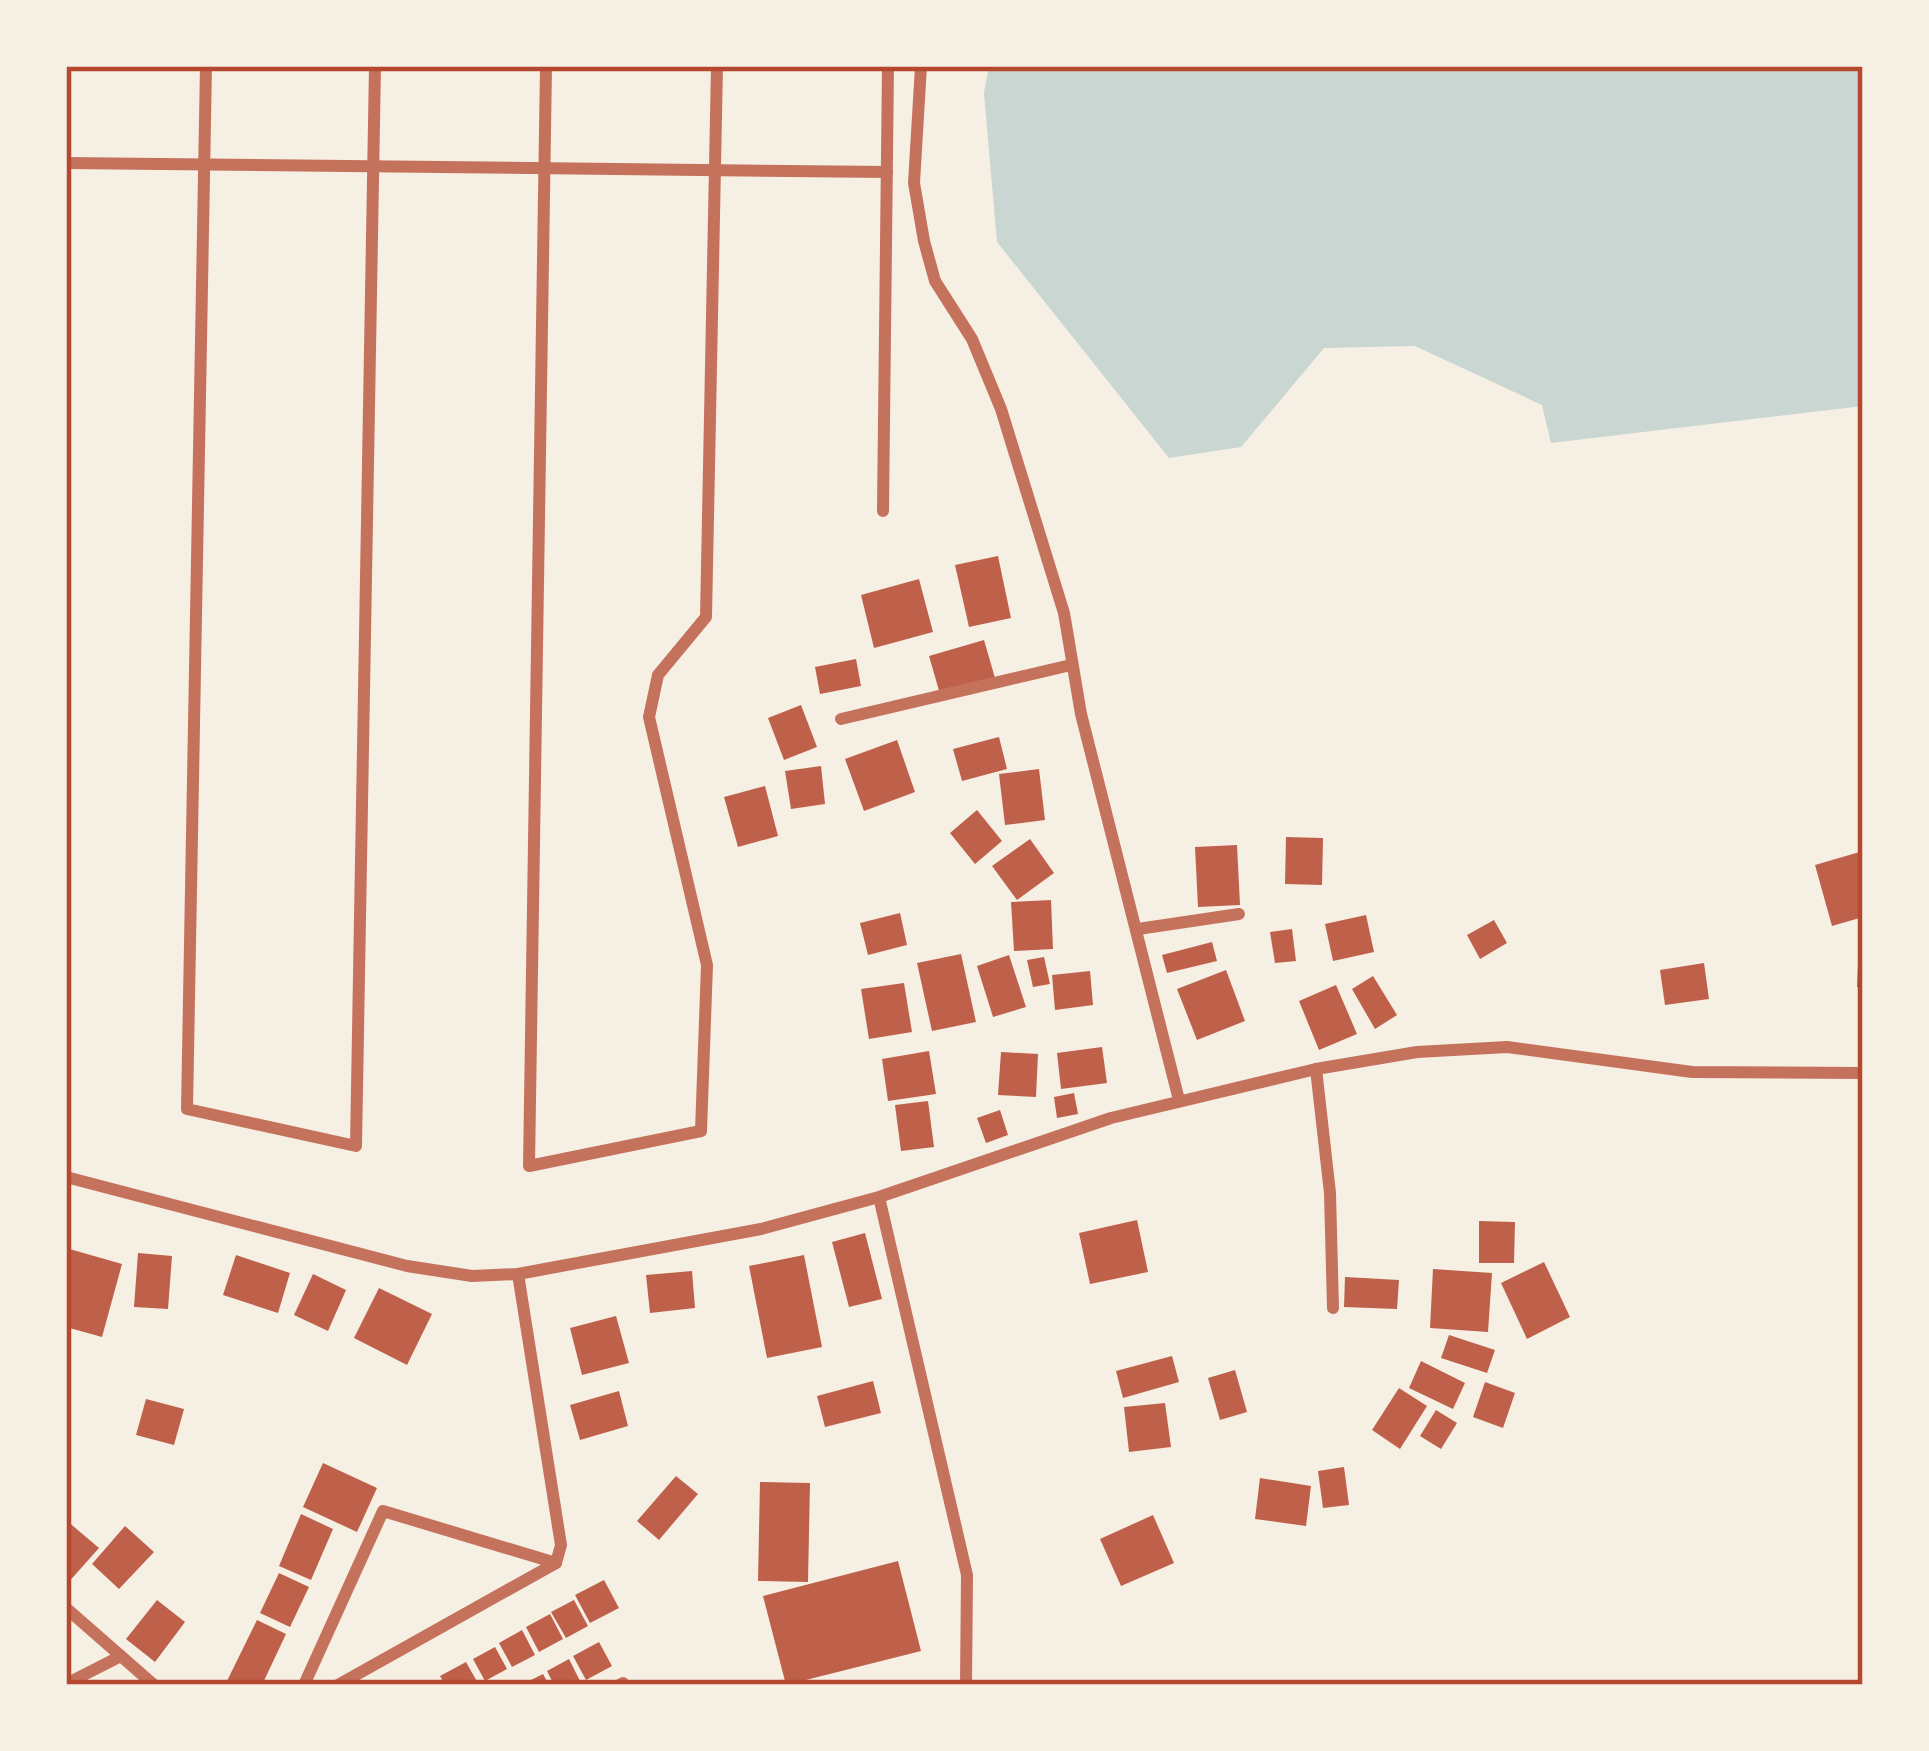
<svg xmlns="http://www.w3.org/2000/svg" width="1929" height="1751" viewBox="0 0 1929 1751" font-family="'Public Sans',sans-serif">
<style>
.water{fill:#c9d6d2}
.building{fill:#bf614a}
.lines{fill:none;stroke-linecap:round;stroke-linejoin:round}
.minor{stroke:#c5725c;stroke-width:12}
.neatline{fill:none;stroke:#b5482f;stroke-width:4.5}
</style>
<rect width="100%" height="100%" fill="#f6efe4"/>
<path class="water" d="M989 66H1863V406L1551 443 1542 405 1415 346 1324 348 1241 447 1169 458 997 242 984 93Z"/>
<g class="building">
<path d="M998 556 1011 618 969 627 955 565Z"/>
<path d="M919 579 933 632 874 648 861 595Z"/>
<path d="M984 640 995 678 940 694 929 656Z"/>
<path d="M856 659 861 686 820 694 815 667Z"/>
<path d="M801 705 817 747 784 760 768 718Z"/>
<path d="M999 737 1007 769 962 781 953 749Z"/>
<path d="M897 740 915 792 864 811 845 759Z"/>
<path d="M821 766 825 804 791 809 785 771Z"/>
<path d="M1039 769 1045 820 1005 825 999 774Z"/>
<path d="M765 786 778 836 738 847 724 797Z"/>
<path d="M977 810 1002 841 975 864 950 833Z"/>
<path d="M1286 837 1323 838 1322 885 1285 884Z"/>
<path d="M1030 839 1054 873 1017 900 992 866Z"/>
<path d="M1237 845 1240 905 1198 907 1195 847Z"/>
<path d="M1863 851V917L1832 926 1815 865Z"/>
<path d="M1051 900 1053 949 1014 951 1011 902Z"/>
<path d="M900 913 907 945 868 955 860 923Z"/>
<path d="M1366 915 1374 952 1333 961 1325 924Z"/>
<path d="M1494 920 1507 943 1480 959 1467 935Z"/>
<path d="M1292 929 1296 961 1275 963 1270 932Z"/>
<path d="M1212 942 1217 961 1167 973 1162 955Z"/>
<path d="M1859 942H1863V988L1857 987Z"/>
<path d="M961 954 976 1022 932 1031 917 963Z"/>
<path d="M1009 955 1026 1007 993 1017 977 966Z"/>
<path d="M1044 957 1050 984 1033 987 1027 960Z"/>
<path d="M1704 963 1709 999 1665 1005 1660 970Z"/>
<path d="M1226 970 1245 1021 1197 1040 1177 989Z"/>
<path d="M1090 971 1093 1005 1055 1010 1052 975Z"/>
<path d="M1373 976 1397 1015 1375 1029 1352 989Z"/>
<path d="M904 983 912 1032 869 1039 861 989Z"/>
<path d="M1336 985 1357 1034 1319 1050 1299 1001Z"/>
<path d="M1102 1047 1107 1083 1061 1089 1057 1053Z"/>
<path d="M929 1051 936 1094 888 1101 882 1059Z"/>
<path d="M1001 1052 1038 1054 1036 1097 998 1095Z"/>
<path d="M1074 1093 1078 1114 1057 1118 1054 1097Z"/>
<path d="M928 1101 934 1147 901 1151 895 1105Z"/>
<path d="M1000 1110 1008 1135 986 1143 977 1118Z"/>
<path d="M1137 1220 1148 1272 1090 1284 1079 1233Z"/>
<path d="M1479 1221 1515 1222 1514 1263H1479Z"/>
<path d="M865 1233 882 1299 849 1307 832 1242Z"/>
<path d="M66 1248 122 1264 102 1337 66 1327Z"/>
<path d="M138 1253 172 1256 168 1309 134 1307Z"/>
<path d="M236 1255 290 1273 278 1313 223 1295Z"/>
<path d="M804 1255 822 1347 767 1358 749 1266Z"/>
<path d="M1544 1262 1570 1317 1527 1339 1501 1283Z"/>
<path d="M1433 1269 1492 1273 1488 1332 1430 1328Z"/>
<path d="M692 1271 695 1308 650 1313 646 1275Z"/>
<path d="M313 1274 346 1290 328 1331 294 1315Z"/>
<path d="M1345 1277 1399 1280 1397 1309 1344 1307Z"/>
<path d="M379 1288 432 1314 407 1365 354 1338Z"/>
<path d="M616 1316 629 1363 582 1375 570 1328Z"/>
<path d="M1449 1335 1495 1350 1487 1373 1441 1358Z"/>
<path d="M1172 1356 1179 1382 1123 1398 1116 1371Z"/>
<path d="M1421 1361 1465 1383 1453 1409 1409 1388Z"/>
<path d="M1235 1370 1247 1412 1220 1420 1208 1378Z"/>
<path d="M873 1381 881 1413 825 1427 817 1396Z"/>
<path d="M1485 1382 1515 1393 1503 1428 1473 1417Z"/>
<path d="M1399 1388 1427 1406 1400 1449 1372 1430Z"/>
<path d="M619 1391 628 1426 580 1440 570 1405Z"/>
<path d="M146 1399 184 1409 174 1445 136 1435Z"/>
<path d="M1165 1403 1171 1447 1129 1452 1124 1407Z"/>
<path d="M1436 1410 1457 1423 1441 1449 1420 1436Z"/>
<path d="M323 1463 377 1488 357 1532 303 1507Z"/>
<path d="M1344 1467 1349 1505 1323 1508 1318 1471Z"/>
<path d="M676 1476 698 1494 659 1540 637 1521Z"/>
<path d="M1260 1478 1311 1486 1306 1526 1255 1519Z"/>
<path d="M760 1482 810 1483 808 1582 758 1581Z"/>
<path d="M301 1514 333 1529 311 1580 279 1566Z"/>
<path d="M1153 1515 1174 1563 1121 1586 1100 1539Z"/>
<path d="M66 1520 99 1548 66 1585Z"/>
<path d="M125 1526 154 1552 119 1589 92 1564Z"/>
<path d="M898 1561 921 1651 786 1685 763 1596Z"/>
<path d="M279 1573 309 1587 290 1627 260 1613Z"/>
<path d="M604 1580 619 1608 590 1623 575 1595Z"/>
<path d="M157 1600 185 1622 155 1662 126 1639Z"/>
<path d="M574 1600 588 1626 566 1638 551 1612Z"/>
<path d="M550 1614 563 1639 539 1652 526 1627Z"/>
<path d="M257 1620 286 1634 262 1685H225Z"/>
<path d="M522 1630 535 1655 512 1667 499 1643Z"/>
<path d="M599 1642 612 1666 586 1680 573 1656Z"/>
<path d="M495 1647 507 1669 485 1681 473 1659Z"/>
<path d="M569 1659 582 1685H554L547 1671Z"/>
<path d="M466 1662 479 1685H445L440 1676Z"/>
<path d="M543 1674 549 1685H521Z"/>
</g>
<g class="lines">
<g class="minor">
<path d="M206 66 187 1109 356 1146 375 66"/>
<path d="M546 66 529 1166 701 1131 707 965 649 717 658 675 706 617 717 66"/>
<path d="M921 66 914 183 924 241 935 281 972 339 1001 409 1064 613 1081 714 1179 1100"/>
<path d="M66 163 887 172"/>
<path d="M883 511 888 66"/>
<path d="M841 719 1071 665"/>
<path d="M1138 929 1239 914"/>
<path d="M1316 1069 1330 1193 1333 1308"/>
<path d="M66 1177 407 1266 472 1276 518 1274 761 1229 879 1197 1111 1118 1316 1069 1417 1052 1507 1047 1692 1072 1863 1073"/>
<path d="M879 1197 967 1575 966 1685"/>
<path d="M66 1608 154 1685"/>
<path d="M66 1684 121 1656"/>
<path d="M304 1685 383 1511 556 1563"/>
<path d="M338 1685 556 1563 561 1545 518 1274"/>
<path d="M619 1685 623 1683"/>
</g>
</g>
<rect width="1929" height="1751" fill="none" stroke="#f6efe4" stroke-width="138"/>
<rect x="69" y="69" width="1791" height="1613" class="neatline"/>
</svg>
